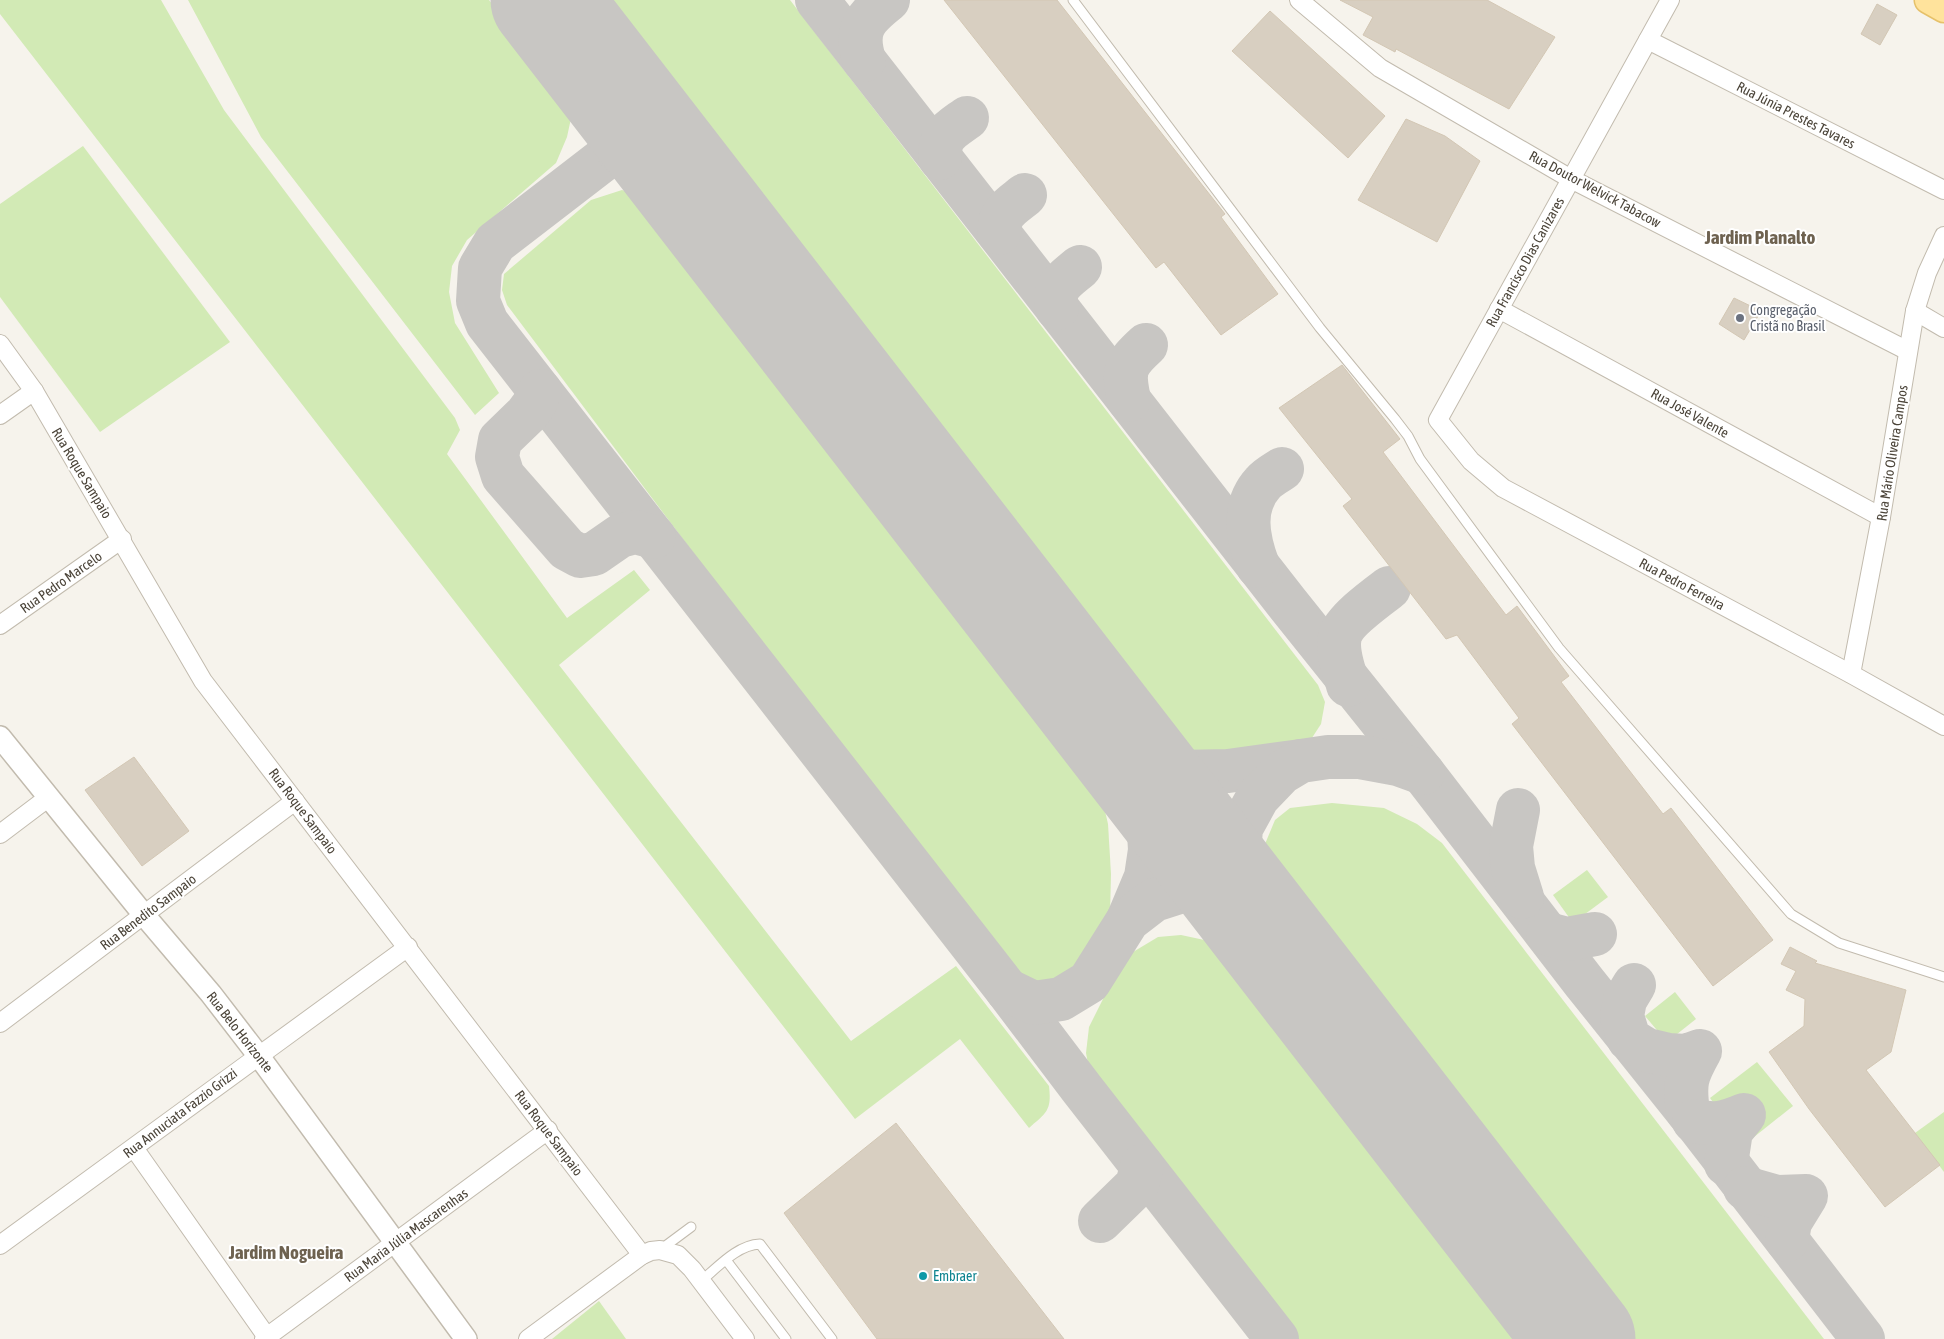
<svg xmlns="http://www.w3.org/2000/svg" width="1944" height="1339" viewBox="0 0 1944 1339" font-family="'Asap Condensed',sans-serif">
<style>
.green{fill:#d2eab5}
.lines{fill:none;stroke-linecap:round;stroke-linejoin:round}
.taxiway{stroke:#c8c6c3;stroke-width:44}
.runway{stroke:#c8c6c3;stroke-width:109}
.building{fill:#d8cfc1;stroke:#d3c7b4}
.service-casing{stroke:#c2bbae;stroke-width:11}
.minor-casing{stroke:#c2bbae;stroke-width:20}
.tertiary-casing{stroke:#c2bbae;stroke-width:24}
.primary-casing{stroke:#e6c16a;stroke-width:29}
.service{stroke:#fff;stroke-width:9}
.minor{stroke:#fff;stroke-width:18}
.tertiary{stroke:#fff;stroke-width:21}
.primary{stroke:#ffe39c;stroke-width:26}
.worship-dot{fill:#6b7280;stroke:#fff;stroke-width:2}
.culture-dot{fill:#0f9aa8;stroke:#fff;stroke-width:2}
.labels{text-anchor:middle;stroke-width:4;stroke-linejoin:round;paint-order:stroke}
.street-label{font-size:14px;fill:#4b4439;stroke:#fff}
.worship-label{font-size:14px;fill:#5b616d;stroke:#fff;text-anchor:start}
.culture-label{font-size:14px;fill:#0d838f;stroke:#fff;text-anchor:start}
.district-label{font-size:19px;font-weight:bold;fill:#6e6250;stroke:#fff}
</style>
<rect width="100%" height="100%" fill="#f6f3ec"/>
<g class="green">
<path d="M0 0H161L224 110 455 418 460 430 447 454 567 618 634 570 650 590 559 665 851 1041 956 966 1049 1086C1052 1111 1046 1113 1029 1128L960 1039 855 1119 0 14Z"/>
<path d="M188 0H489L573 109 567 137 556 163 467 240 452 266 449 292 455 323 499 393 475 415 261 137Z"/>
<path d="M581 0H790L1318 685 1325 702 1321 724 1308 744 1287 755 1207 764 1187 761 1165 748 1146 729Z"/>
<path d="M83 146 230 342 100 432 0 297V204Z"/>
<path d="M622 190 640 196 1087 766 1100 789 1108 824 1111 874 1110 916 1099 948 1076 980 1054 991H1032L1015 981 507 305 502 290 504 274 591 200Z"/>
<path d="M1332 803 1384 808 1417 824 1442 843 1824 1339H1617L1274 896 1264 873 1265 844 1275 820 1290 808Z"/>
<path d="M1587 870 1608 897 1573 923 1553 895Z"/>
<path d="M1181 935 1223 944 1529 1339H1293L1102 1093 1090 1074 1086 1053 1089 1027 1114 977 1133 952 1158 937Z"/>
<path d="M1675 992 1696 1019 1667 1042 1645 1016Z"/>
<path d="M1757 1062 1793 1106 1744 1145 1710 1098Z"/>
<path d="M1944 1112V1172L1915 1133Z"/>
<path d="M599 1301 626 1339H552Z"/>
</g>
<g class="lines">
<g class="taxiway">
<path d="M817 0 1287 603 1423 773 1584 982 1688 1112 1863 1339"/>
<path d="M864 60C855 29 864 19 888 0"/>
<path d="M623 102C628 121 627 131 617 149L495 243 480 268 478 301 487 323 1007 990 1082 1089 1277 1339"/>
<path d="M617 149C636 145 645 144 663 153"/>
<path d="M940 158C939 135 949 131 967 118"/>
<path d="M999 233C999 212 1010 207 1025 195"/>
<path d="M1057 308C1052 286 1065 280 1080 267"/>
<path d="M540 391 535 403 526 415 500 440 497 457 503 476 567 549 580 556 594 554 620 536 635 532 654 537"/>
<path d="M1129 400C1123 371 1124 365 1146 345"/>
<path d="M1258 566C1248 539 1241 507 1263 483 1268 477 1276 473 1282 469"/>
<path d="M1348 685C1344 670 1336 652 1340 636 1344 621 1377 597 1389 588"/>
<path d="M1518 810 1511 846 1513 868 1522 897"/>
<path d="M1128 920 1146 877 1150 850 1148 814 1140 779 1122 745 1147 761 1178 772 1228 771 1301 761"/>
<path d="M1548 934 1567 939 1595 934"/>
<path d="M1634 985 1625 1000 1622 1016 1629 1039 1647 1050 1668 1055 1686 1056 1700 1051C1686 1076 1684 1083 1688 1112"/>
<path d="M1007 990 1034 1003 1061 999 1089 982 1128 920 1154 900 1185 890 1212 892 1237 901 1280 949 1250 905 1238 869 1241 828 1258 797 1281 773 1301 761 1328 757H1360L1398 764 1423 773"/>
<path d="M1694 1121C1716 1125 1723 1124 1744 1115L1731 1131 1726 1164"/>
<path d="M1745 1188 1777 1197 1806 1196 1790 1222 1787 1240"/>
<path d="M1100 1221 1137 1185 1142 1166"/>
</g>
<path class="runway" d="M545 0 1581 1339"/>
</g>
<g class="building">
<path d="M944 0H1057L1225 214 1221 217 1278 294 1221 335 1164 262 1156 268Z"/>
<path d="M1340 0H1487L1555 37 1509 109 1396 49 1395 52 1363 35 1373 17Z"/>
<path d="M1877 4 1897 15 1880 45 1861 34Z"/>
<path d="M1270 11 1385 116 1348 158 1232 51Z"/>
<path d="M1406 119 1445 136 1480 161 1437 242 1358 200Z"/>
<path d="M1734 298 1761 311 1744 340 1719 324Z"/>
<path d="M1342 365 1400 439 1383 452 1506 615 1517 606 1569 676 1561 682 1663 814 1671 808 1773 940 1713 986 1512 724 1519 718 1457 635 1446 639 1343 506 1352 499 1279 408Z"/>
<path d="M134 757 189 831 142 866 85 790Z"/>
<path d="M1790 947 1817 961 1815 963 1906 990 1891 1052 1866 1070 1940 1165 1885 1207 1809 1109 1769 1052 1804 1026 1805 999 1786 990 1796 971 1781 964Z"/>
<path d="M896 1123 1064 1339H877L784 1213Z"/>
</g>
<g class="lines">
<g class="service-casing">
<g id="service">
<path d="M1073 0 1320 328 1395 419 1408 436 1420 459 1559 648 1791 914 1839 943 1944 977"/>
<path d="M660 1250 691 1227"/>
<path d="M726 1260 786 1339"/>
<path d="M701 1281C718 1267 737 1245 760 1244L832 1339"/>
</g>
</g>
<g class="minor-casing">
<g id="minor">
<path d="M1299 0 1380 68 1571 179 1908 351"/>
<path d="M1670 0 1438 420 1471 461 1503 488 1851 674 1944 726"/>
<path d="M1648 40 1944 190"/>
<path d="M1499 309 1881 517"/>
<path d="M1915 311 1944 328"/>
<path d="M0 344 34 391 203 681 642 1255"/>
<path d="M0 415 34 391"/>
<path d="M0 625 122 539"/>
<path d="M1851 674 1881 517 1915 311 1927 273 1944 236"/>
<path d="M0 834 49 797"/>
<path d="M0 1023 295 801"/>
<path d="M134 1148 267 1337"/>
<path d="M0 1245 408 947"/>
<path d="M264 1339 548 1130"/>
<path d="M528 1339 642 1255 651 1251 660 1250 678 1255 692 1269 745 1339"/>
</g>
</g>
<g class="tertiary-casing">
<path id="tertiary" d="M0 737 144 915 211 994 258 1055 466 1339"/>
</g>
<g class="primary-casing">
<path id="primary" d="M1928 0 1944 9"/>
</g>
<use href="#service" class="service"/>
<use href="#minor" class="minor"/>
<use href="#tertiary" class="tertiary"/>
<use href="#primary" class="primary"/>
</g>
<circle class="worship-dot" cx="1740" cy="318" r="5"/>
<circle class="culture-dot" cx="923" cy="1276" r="5"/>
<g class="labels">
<g class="street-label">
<text transform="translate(1796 115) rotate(27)" y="5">Rua Júnia Prestes Tavares</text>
<text transform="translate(1595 189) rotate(28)" y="5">Rua Doutor Welvick Tabacow</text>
<text transform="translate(1525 262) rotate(-61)" y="5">Rua Francisco Dias Canizares</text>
<text transform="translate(1690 413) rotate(29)" y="5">Rua José Valente</text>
<text transform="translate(1892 453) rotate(-81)" y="5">Rua Mário Oliveira Campos</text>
<text transform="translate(82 473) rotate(59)" y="5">Rua Roque Sampaio</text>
<text transform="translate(61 582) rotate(-35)" y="5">Rua Pedro Marcelo</text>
<text transform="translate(1682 584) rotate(28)" y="5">Rua Pedro Ferreira</text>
<text transform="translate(303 811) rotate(53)" y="5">Rua Roque Sampaio</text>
<text transform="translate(148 912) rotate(-37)" y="5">Rua Benedito Sampaio</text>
<text transform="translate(240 1032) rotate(52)" y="5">Rua Belo Horizonte</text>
<text transform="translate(180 1113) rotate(-37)" y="5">Rua Annuciata Fazzio Grizzi</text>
<text transform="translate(549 1133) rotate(53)" y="5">Rua Roque Sampaio</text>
<text transform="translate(406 1235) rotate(-36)" y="5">Rua Maria Júlia Mascarenhas</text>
</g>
<g class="worship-label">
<text x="1750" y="315">Congregação<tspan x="1750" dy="16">Cristã no Brasil</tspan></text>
</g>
<g class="culture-label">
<text x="933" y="1281">Embraer</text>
</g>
<g class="district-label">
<text x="1760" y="244">Jardim Planalto</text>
<text x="286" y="1259">Jardim Nogueira</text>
</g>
</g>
</svg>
